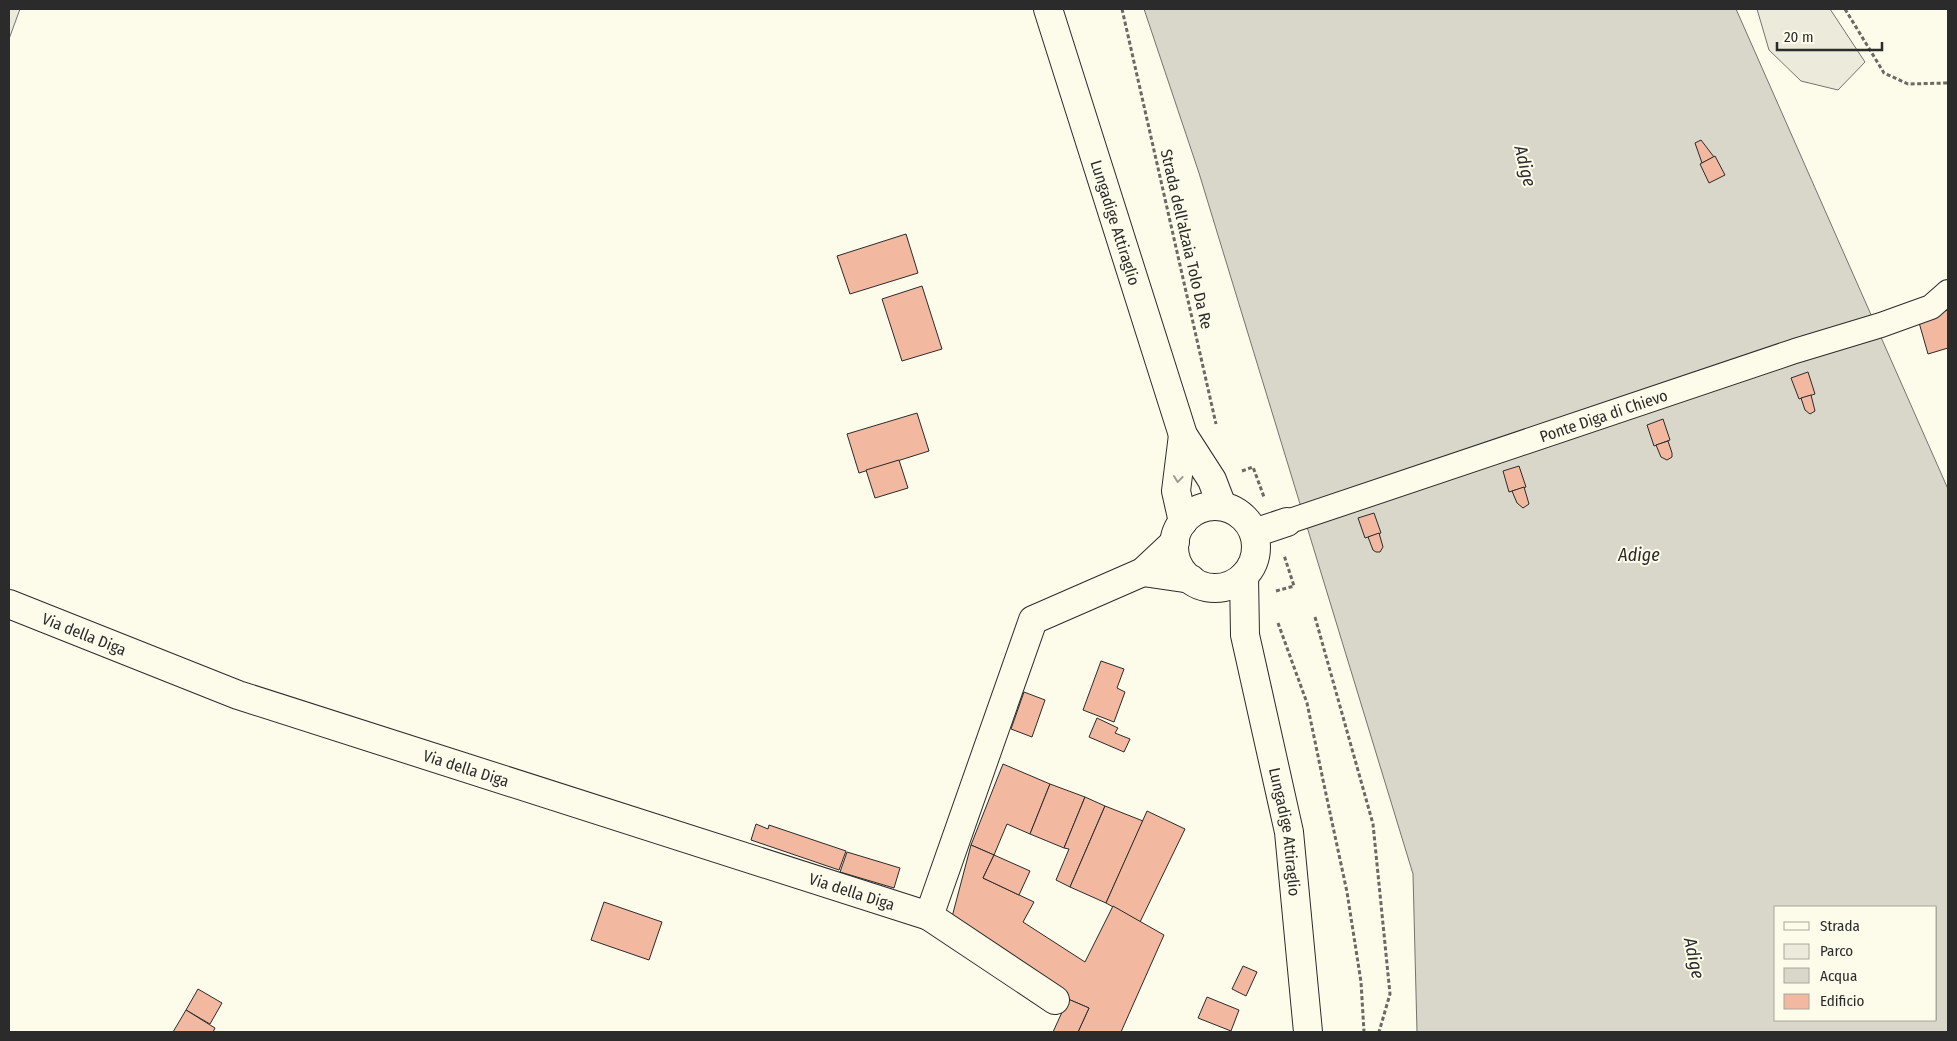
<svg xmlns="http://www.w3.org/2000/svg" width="1957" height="1041" viewBox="0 0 1957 1041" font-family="'Fira Sans Condensed',sans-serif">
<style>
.green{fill:#ecebdb;stroke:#74746e}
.water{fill:#d8d7c9;stroke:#74746e;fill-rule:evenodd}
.building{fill:#f2b8a0;stroke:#2b2b2b}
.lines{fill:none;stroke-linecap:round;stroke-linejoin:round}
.pedestrian-casing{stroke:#2b2b2b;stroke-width:26}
.minor-casing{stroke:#2b2b2b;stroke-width:30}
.tertiary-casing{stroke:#2b2b2b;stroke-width:30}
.path{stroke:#6a6964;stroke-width:3;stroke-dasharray:4 2.5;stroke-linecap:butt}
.pedestrian{stroke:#fdfbea;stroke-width:24}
.minor{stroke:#fdfbea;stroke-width:28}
.tertiary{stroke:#fdfbea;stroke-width:28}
.oneway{stroke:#9e9d94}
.labels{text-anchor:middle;stroke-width:4;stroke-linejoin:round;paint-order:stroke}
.street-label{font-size:16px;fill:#2b2b2b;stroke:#fdfbea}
.water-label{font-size:18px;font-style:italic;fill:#2b2b2b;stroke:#fdfbea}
</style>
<rect width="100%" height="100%" fill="#fdfbea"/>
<g class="green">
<path d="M9 9H20L9 39Z"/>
<path d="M1757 9H1830L1865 62 1838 90 1801 81 1769 50Z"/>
</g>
<path class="water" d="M1144 9H1736L1948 489V1032H1417L1413 874 1199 173ZM1776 907H1936V1020H1776Z"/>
<g class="building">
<path d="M1701 140 1714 157 1702 163 1695 143Z"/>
<path d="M1715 156 1725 175 1709 183 1700 164Z"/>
<path d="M906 234 918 273 850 294 837 256Z"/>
<path d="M922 286 942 349 902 361 882 299Z"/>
<path d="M1948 310V348L1928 354 1918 319Z"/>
<path d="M1808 372 1815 394 1799 399 1791 378Z"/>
<path d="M1811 395 1815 411 1810 414 1805 410 1801 398Z"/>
<path d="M917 413 929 451 859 473 847 434Z"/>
<path d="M1663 419 1670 440 1654 446 1647 425Z"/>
<path d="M1668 441 1672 453V457L1667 460 1661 457 1656 445Z"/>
<path d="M899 460 908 488 875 498 866 470Z"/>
<path d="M1519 466 1526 487 1509 492 1503 471Z"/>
<path d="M1524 487 1529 504 1523 508 1517 503 1512 491Z"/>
<path d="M1374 513 1381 533 1365 538 1358 518Z"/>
<path d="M1379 533 1383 547 1380 552H1376L1373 550 1368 537Z"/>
<path d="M1101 661 1124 669 1117 688 1125 692 1114 722 1083 710Z"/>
<path d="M1024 692 1045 700 1032 737 1011 729Z"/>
<path d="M1097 718 1118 728 1115 733 1130 739 1124 752 1089 737Z"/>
<path d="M1003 764 1050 784 1030 834 1007 824 994 855 971 845Z"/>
<path d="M1050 784 1085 797 1064 848 1030 834Z"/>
<path d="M1085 797 1105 806 1070 887 1056 880 1069 849 1064 848Z"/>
<path d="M1105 806 1143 821 1106 903 1070 887Z"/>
<path d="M1147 811 1185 829 1140 922 1106 903Z"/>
<path d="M756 824 768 829 769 825 846 851 839 870 751 840Z"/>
<path d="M971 845 994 855 983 878 1034 902 1023 922 1085 962 1113 906 1164 935 1121 1032H1078L1089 1008 1068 999 952 917Z"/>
<path d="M847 852 900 868 894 888 840 872Z"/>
<path d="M994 855 1030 871 1019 895 983 878Z"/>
<path d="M604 902 662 922 649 960 591 940Z"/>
<path d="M1243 966 1257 972 1246 996 1232 989Z"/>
<path d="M198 989 222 1003 210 1024 186 1010Z"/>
<path d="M1207 997 1239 1010 1231 1031 1198 1018Z"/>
<path d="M1068 999 1089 1008 1078 1032H1053Z"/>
<path d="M186 1010 215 1028 213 1032H173Z"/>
</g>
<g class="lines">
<g class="pedestrian-casing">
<g id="pedestrian">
<path id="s1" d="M1287 522 1795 351 1881 325 1931 307 1948 292"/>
</g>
</g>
<g class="minor-casing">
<g id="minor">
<path d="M1254 533 1287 522"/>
<path d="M1143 572 1191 579"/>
<path id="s2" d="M9 604 238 695 929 916 1033 620 1143 572 1175 542"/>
<path d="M929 916 1055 1000"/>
</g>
</g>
<g class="tertiary-casing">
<g id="tertiary">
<path id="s3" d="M1048 9 1183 435 1212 480 1222 506"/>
<circle cx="1215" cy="547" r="41"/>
<path d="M1183 522 1176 491 1183 435"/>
<path id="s4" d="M1244 576 1245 635 1289 832 1308 1032"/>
</g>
</g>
<g class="path">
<path d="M1122 9 1216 424"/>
<path d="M1845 9 1884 73 1908 84 1948 83"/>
<path d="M1242 471 1253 467 1264 497"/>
<path d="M1276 591 1294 586 1284 555"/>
<path d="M1315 617 1373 824 1390 994 1379 1032"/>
<path d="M1278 623 1307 703 1323 780 1347 892 1361 982 1364 1032"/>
</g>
<use href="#pedestrian" class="pedestrian"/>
<use href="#minor" class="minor"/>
<use href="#tertiary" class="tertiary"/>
</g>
<defs><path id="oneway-chevron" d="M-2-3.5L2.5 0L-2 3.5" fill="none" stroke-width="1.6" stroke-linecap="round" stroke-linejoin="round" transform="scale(1.25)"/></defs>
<use class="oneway" href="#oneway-chevron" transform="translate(1178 479) rotate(97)"/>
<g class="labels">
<g class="street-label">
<text dy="6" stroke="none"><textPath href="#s3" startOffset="224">Lungadige Attiraglio</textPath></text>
<text transform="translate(1187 239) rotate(77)" y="6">Strada dell'alzaia Tolo Da Re</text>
<text dy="6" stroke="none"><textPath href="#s1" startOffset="334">Ponte Diga di Chievo</textPath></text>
<text dy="6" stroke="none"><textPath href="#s2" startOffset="81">Via della Diga</textPath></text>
<text dy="6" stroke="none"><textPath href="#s2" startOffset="486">Via della Diga</textPath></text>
<text dy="6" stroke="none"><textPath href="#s4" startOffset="260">Lungadige Attiraglio</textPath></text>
<text dy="6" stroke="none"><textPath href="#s2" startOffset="891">Via della Diga</textPath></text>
</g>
<g class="water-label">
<text transform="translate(1525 166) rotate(76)" y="6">Adige</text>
<text x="1639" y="561">Adige</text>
<text transform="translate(1694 958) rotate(78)" y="6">Adige</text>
</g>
</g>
<rect width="1957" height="1041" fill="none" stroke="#2b2b2b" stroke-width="20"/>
<rect x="1774" y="906" width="162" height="115" fill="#fdfbea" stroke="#a9a89e"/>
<rect x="1784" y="922" width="25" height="8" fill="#fdfbea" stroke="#a9a89e"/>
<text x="1820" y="931" font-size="15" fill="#2b2b2b">Strada</text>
<rect x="1784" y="944" width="25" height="15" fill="#ecebdb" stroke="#a9a89e"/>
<text x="1820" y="956" font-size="15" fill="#2b2b2b">Parco</text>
<rect x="1784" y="968" width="25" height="15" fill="#d8d7c9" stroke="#a9a89e"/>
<text x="1820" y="981" font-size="15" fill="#2b2b2b">Acqua</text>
<rect x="1784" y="994" width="25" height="15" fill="#f2b8a0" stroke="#a9a89e"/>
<text x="1820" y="1006" font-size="15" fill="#2b2b2b">Edificio</text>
<path d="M1777 42v8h105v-8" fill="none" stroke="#2b2b2b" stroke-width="2.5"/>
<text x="1784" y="42" font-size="15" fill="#2b2b2b" stroke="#fdfbea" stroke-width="4" paint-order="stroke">20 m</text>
</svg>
